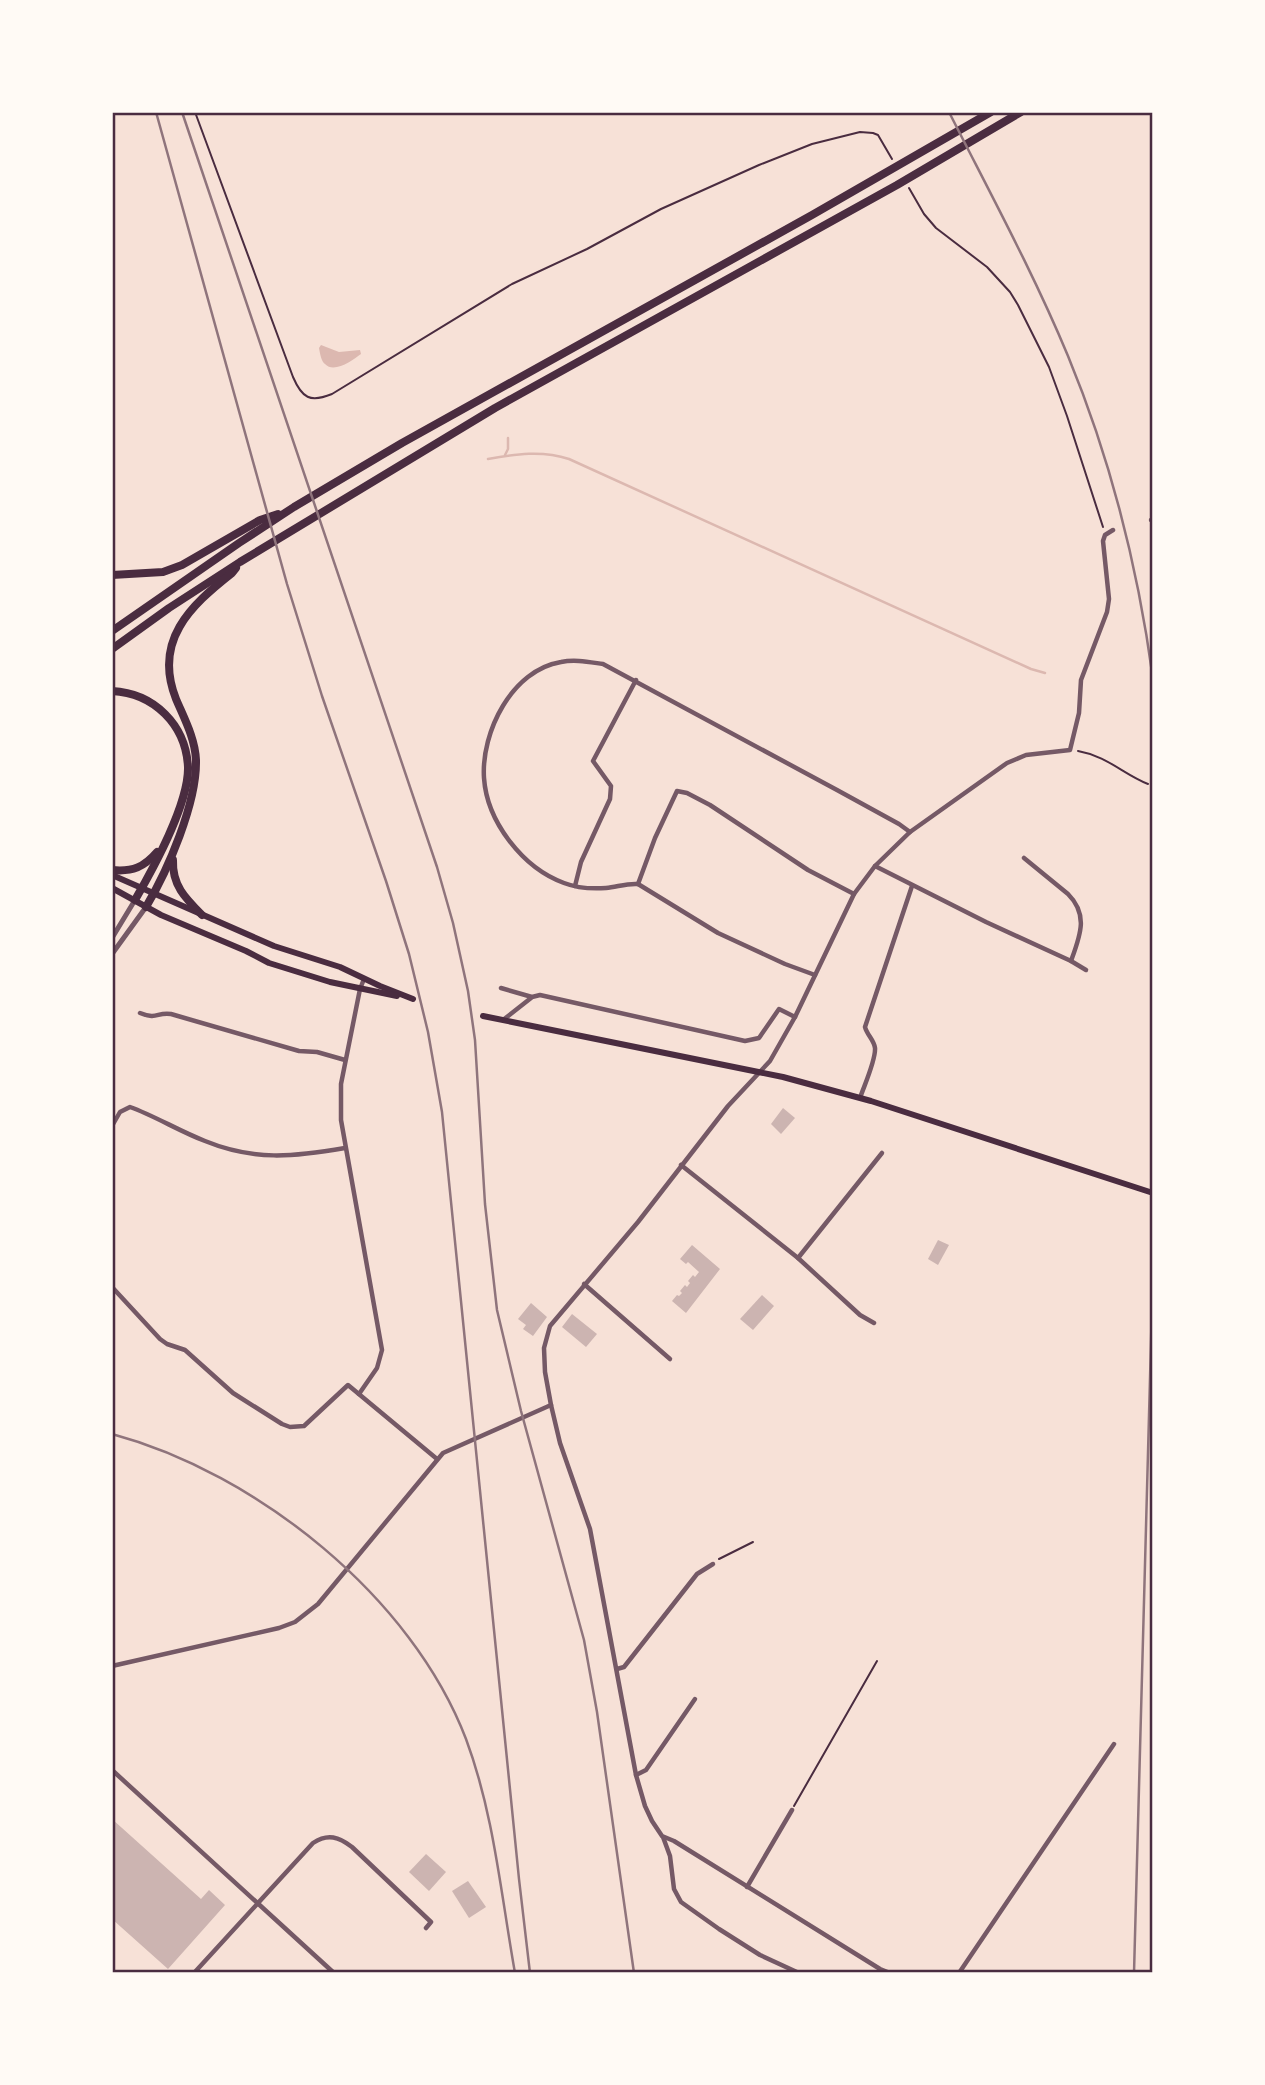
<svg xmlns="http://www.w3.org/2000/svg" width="1265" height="2085" viewBox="0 0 1265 2085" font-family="'Work Sans',sans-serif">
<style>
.water{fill:#dcb8b0}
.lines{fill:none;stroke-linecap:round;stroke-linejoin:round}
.stream{stroke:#dcb8b0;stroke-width:2.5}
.building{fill:#ccb4b1}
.path{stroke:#4a2c40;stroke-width:2}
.minor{stroke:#755966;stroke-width:4.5}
.tertiary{stroke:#755966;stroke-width:5}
.secondary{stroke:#4a2c40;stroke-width:6}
.motorway{stroke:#4a2c40;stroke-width:8}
.rail{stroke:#8f747c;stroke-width:2.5}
.neatline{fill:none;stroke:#4a2c40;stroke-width:2.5}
</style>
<rect width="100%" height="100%" fill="#f7e1d7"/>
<path class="water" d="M321 345 339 352 360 350 361 354C353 360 334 374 325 364 321 361 320 353 319 348Z"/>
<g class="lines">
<g class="stream">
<path d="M505 455 508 449V438"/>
<path d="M488 459C516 454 542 450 569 459L1031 669 1045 673"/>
</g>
</g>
<g class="building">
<path d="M783 1108 795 1118 781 1134 771 1124Z"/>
<path d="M938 1240 949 1245 938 1265 928 1259Z"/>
<path d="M692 1245 720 1269 686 1313 672 1301 677 1295 679 1296 682 1293 680 1291 685 1285 687 1287 690 1283 688 1281 693 1275 695 1277 699 1272 688 1262 686 1264 680 1259Z"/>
<path d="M762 1295 774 1306 753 1330 740 1319Z"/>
<path d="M531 1303 547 1317 533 1336 523 1329 526 1325 518 1319Z"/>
<path d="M572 1314 597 1334 586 1347 562 1327Z"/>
<path d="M112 1819 201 1899 209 1890 225 1905 168 1969 112 1919Z"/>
<path d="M426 1854 446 1872 429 1891 409 1872Z"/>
<path d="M468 1881 486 1907 469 1918 452 1891Z"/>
</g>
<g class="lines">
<g class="path">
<path d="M195 112 293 377C302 398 310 403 332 394L512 284 587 249 661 209 759 165 812 144 860 132 873 133 878 135 892 159"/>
<path d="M909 188 924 214 936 228 987 267 1010 292 1018 305 1049 367 1067 416 1103 527"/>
<path d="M1078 751C1107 756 1123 774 1148 784"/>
<path d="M719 1559 753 1542"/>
<path d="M794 1806 877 1661"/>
</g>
<g class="minor">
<path d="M1151 520H1153"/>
<path d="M875 866 986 922 1071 961C1080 936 1089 915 1068 894L1024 858"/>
<path d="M638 884C627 883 617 887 606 888 592 889 577 888 564 883 523 868 487 822 484 778 481 732 512 670 561 662 575 659 589 662 603 664L837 790 899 824 910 832"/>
<path d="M575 886 581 862 610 799 611 786 593 761 636 680"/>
<path d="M1071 961 1086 970"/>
<path d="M815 975 785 964 718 933 638 884 655 838 677 791 687 793 710 805 808 870 854 894"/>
<path d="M501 988 532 997 540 995 745 1041 759 1038 779 1009 795 1017"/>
<path d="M140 1013C158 1020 156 1012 171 1014L299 1051 317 1052 345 1060"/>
<path d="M503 1020 531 998"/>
<path d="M860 1098C864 1086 876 1060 875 1048 874 1040 867 1035 865 1027L912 886"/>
<path d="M112 1126 120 1112 130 1107C155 1116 179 1131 205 1141 254 1161 293 1157 345 1148"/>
<path d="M681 1165 798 1258 860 1315 874 1323"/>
<path d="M798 1258 882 1153"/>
<path d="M584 1284 670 1359"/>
<path d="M112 1287 160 1339 167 1344 185 1350 233 1393 282 1424 290 1427 304 1426 348 1385 437 1459"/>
<path d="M359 1394 377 1368 382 1350 341 1120V1084L360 989 364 979"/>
<path d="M112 1666 279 1628 295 1622 318 1604 443 1453 551 1405"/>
<path d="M617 1669 624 1667 697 1574 713 1564"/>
<path d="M112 1770 334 1973"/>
<path d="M636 1775 646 1770 695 1699"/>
<path d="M663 1837 670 1856 674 1889 681 1902 719 1929 760 1955 799 1973"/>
<path d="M747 1887 792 1810"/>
<path d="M194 1973 313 1843C328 1833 339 1837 352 1847L431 1922 426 1928"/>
<path d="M890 1973 880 1969 674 1841 662 1836 652 1821 645 1806 636 1775 590 1529 560 1443 551 1405 545 1372 544 1348 550 1326 638 1222 728 1106 770 1061 795 1017 854 894 875 866 910 832 1007 763 1026 755 1070 750 1079 713 1081 680 1107 612 1109 599 1103 541 1105 535 1113 530"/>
<path d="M959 1973 1114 1744"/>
</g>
<g class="tertiary">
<path d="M112 920 113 934"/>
<path d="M112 938 135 900"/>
<path d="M112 954 146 907"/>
</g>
<g class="secondary">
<path d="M112 875 274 946 340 967 380 986 413 999"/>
<path d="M112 888 161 915 246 951 269 963 330 982 397 996"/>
<path d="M483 1016 783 1077 871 1101 1153 1193"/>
</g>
<g class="motorway">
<path d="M112 575 163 572 182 565 260 520 278 514"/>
<path d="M112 631 239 543 294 507 402 443 812 215 991 112"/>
<path d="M112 649 169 608 240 562 495 408 897 185 1021 112"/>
<path d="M112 691C132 692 150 699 165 714 179 728 187 747 188 767 189 803 153 869 135 900"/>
<path d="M173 860C172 885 185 898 202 915"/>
<path d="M112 870C133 872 144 867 157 852"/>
<path d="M146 907C168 870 197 803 196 760 195 738 184 718 176 699 153 641 190 606 232 573L236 568"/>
</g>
<g class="rail">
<path d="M156 112 287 584 322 696 386 881 409 954 428 1032 442 1112 519 1879 530 1973"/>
<path d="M182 112 437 867 453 923 468 991 475 1040 485 1204 497 1310 521 1411 584 1640 597 1712 634 1973"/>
<path d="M949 112C990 193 1033 272 1068 356 1111 460 1138 568 1153 679"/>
<path d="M112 1434C257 1473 412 1597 466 1739 494 1814 501 1895 515 1973"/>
<path d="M1134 1973 1153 1267"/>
</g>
</g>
<rect width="1265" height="2085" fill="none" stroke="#fffaf5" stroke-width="228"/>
<rect x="114" y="114" width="1037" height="1857" class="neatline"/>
</svg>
